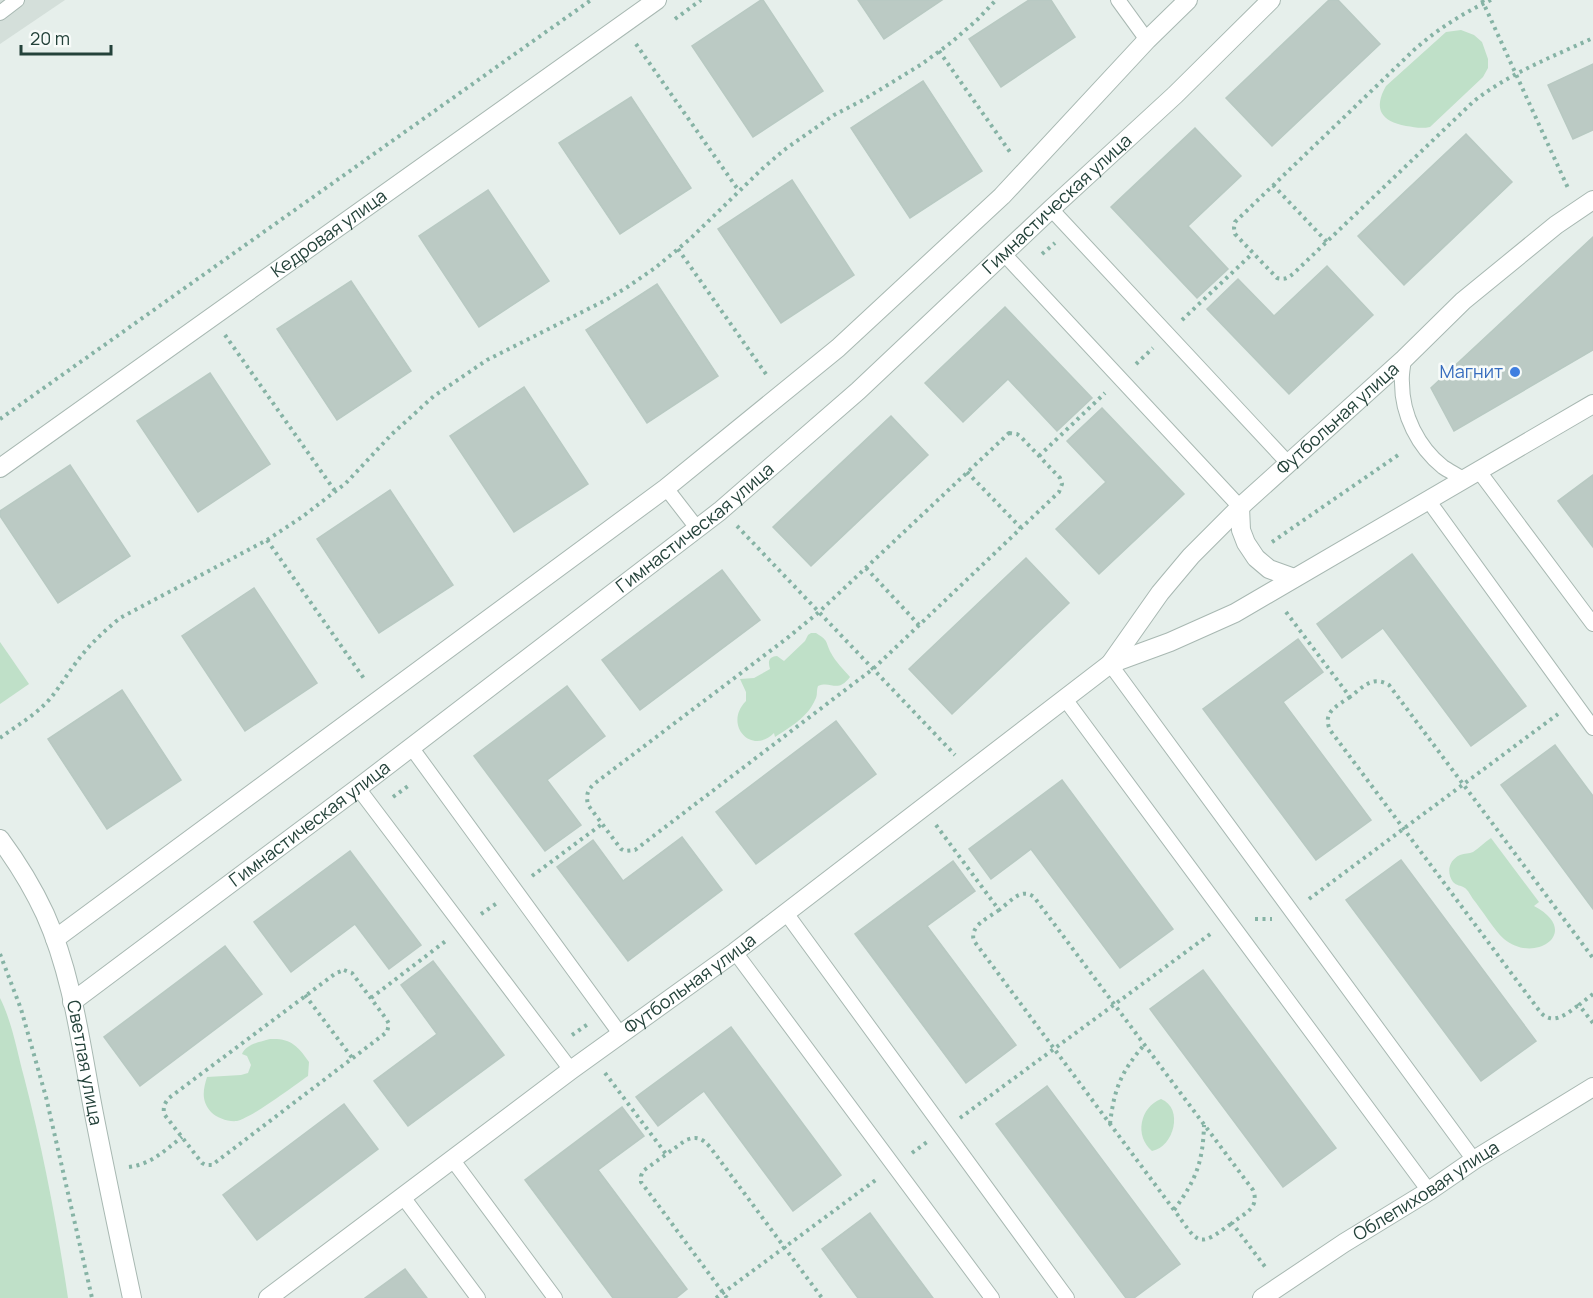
<svg xmlns="http://www.w3.org/2000/svg" width="1593" height="1298" viewBox="0 0 1593 1298" font-family="Manrope,sans-serif">
<style>
.built{fill:#d4dfda}
.green{fill:#bfe0c8}
.building{fill:#bbcac4;stroke:#b8c9c2;stroke-width:1.5}
.lines{fill:none;stroke-linecap:round;stroke-linejoin:round}
.service-casing{stroke:#a8b8b2;stroke-width:16}
.minor-casing{stroke:#a8b8b2;stroke-width:20}
.path{stroke:#86b3a5;stroke-width:4;stroke-dasharray:3 4.5;stroke-linecap:butt}
.service{stroke:#fff;stroke-width:14}
.minor{stroke:#fff;stroke-width:18}
.shop-dot{fill:#3f7fe0;stroke:#f7fbf9;stroke-width:2}
.labels{text-anchor:middle;stroke-width:5;stroke-linejoin:round;paint-order:stroke}
.street-label{font-size:18px;fill:#24423a;stroke:#f7fbf9}
.shop-label{font-size:18px;fill:#366cbe;stroke:#f7fbf9;text-anchor:end}
</style>
<rect width="100%" height="100%" fill="#e6efeb"/>
<path class="built" d="M0 0H65L0 44Z"/>
<g class="green">
<path d="M1461 30 1474 35 1482 42 1488 59V68L1483 77 1430 127C1421 129 1414 127 1406 126 1381 121 1373 109 1386 86L1446 32Z"/>
<path d="M811 633H816C829 641 825 641 831 653 835 661 844 670 850 677 837 694 831 680 818 686 816 692 818 695 815 700 808 717 789 728 775 737L774 733C751 756 723 724 746 701V692L740 679 754 678 770 669C768 662 768 657 777 656L784 661 805 641 808 635Z"/>
<path d="M0 642 29 684 0 704Z"/>
<path d="M1491 838 1539 902 1534 906C1583 932 1535 965 1504 939 1494 930 1482 910 1473 899 1471 896 1468 890 1465 888 1460 885 1457 886 1453 882 1446 872 1449 860 1460 855 1465 853 1469 854 1473 852 1479 848 1485 842 1491 838Z"/>
<path d="M0 998C12 1022 17 1051 24 1077 43 1150 57 1224 68 1298H0Z"/>
<path d="M270 1039C291 1038 298 1046 309 1062L308 1076C292 1087 253 1117 237 1121 228 1122 217 1118 211 1112 201 1101 203 1090 207 1077L241 1075 248 1073 251 1065 247 1056 242 1054C246 1044 260 1042 270 1039Z"/>
<path d="M1161 1099C1184 1108 1174 1147 1152 1151 1134 1136 1140 1107 1161 1099Z"/>
</g>
<g class="building">
<path d="M761 0H763L823 91 753 137 692 46Z"/>
<path d="M858 0H942L884 39Z"/>
<path d="M1029 0H1051L1075 37 1001 87 969 39Z"/>
<path d="M1329 0H1338L1380 44 1272 146 1226 98Z"/>
<path d="M1593 64V130L1573 139 1548 85Z"/>
<path d="M923 81 982 171 910 218 851 128Z"/>
<path d="M631 97 691 188 620 234 559 143Z"/>
<path d="M1195 128 1241 176 1188 226 1228 269 1197 298 1111 207Z"/>
<path d="M1466 134 1512 182 1404 285 1358 236Z"/>
<path d="M792 180 854 275 781 323 718 229Z"/>
<path d="M488 190 549 281 479 327 419 236Z"/>
<path d="M1593 237V350L1454 431 1431 388Z"/>
<path d="M1327 266 1373 315 1289 394 1207 309 1238 279 1274 316Z"/>
<path d="M351 281 411 371 337 420 277 329Z"/>
<path d="M657 284 718 376 647 423 586 330Z"/>
<path d="M1005 307 1092 398 1057 431 1008 379 963 422 925 383Z"/>
<path d="M210 373 270 464 198 512 137 421Z"/>
<path d="M524 387 588 484 514 532 450 436Z"/>
<path d="M1102 408 1184 494 1099 574 1056 529 1106 482 1067 441Z"/>
<path d="M891 416 928 455 811 566 773 527Z"/>
<path d="M70 465 130 556 58 603 0 516V511Z"/>
<path d="M1593 475V547L1558 501Z"/>
<path d="M390 490 453 585 379 633 317 539Z"/>
<path d="M1412 554 1526 706 1471 746 1383 628 1342 658 1317 624Z"/>
<path d="M1026 558 1069 603 952 714 909 669Z"/>
<path d="M722 570 760 620 640 710 602 660Z"/>
<path d="M254 588 317 683 245 731 182 636Z"/>
<path d="M1298 639 1323 672 1283 702 1371 820 1316 860 1203 709Z"/>
<path d="M567 686 605 736 547 780 581 825 545 851 474 756Z"/>
<path d="M122 690 181 780 107 829 48 739Z"/>
<path d="M836 721 876 774 756 864 716 812Z"/>
<path d="M1555 745 1593 796V909L1501 785Z"/>
<path d="M1062 780 1173 929 1120 968 1031 849 991 879 969 849Z"/>
<path d="M682 837 722 890 628 961 557 867 593 840 623 881Z"/>
<path d="M350 851 421 945 389 969 355 924 291 972 254 922Z"/>
<path d="M1401 860 1536 1041 1481 1081 1346 900Z"/>
<path d="M953 861 975 891 927 926 1016 1045 966 1083 855 934Z"/>
<path d="M225 946 262 994 140 1086 104 1037Z"/>
<path d="M433 961 504 1055 408 1126 374 1081 437 1034 401 985Z"/>
<path d="M1203 970 1336 1148 1283 1187 1150 1009Z"/>
<path d="M731 1027 841 1175 793 1211 704 1091 658 1126 636 1097Z"/>
<path d="M1047 1086 1180 1264 1134 1298H1126L996 1124Z"/>
<path d="M344 1104 378 1149 257 1240 223 1195Z"/>
<path d="M622 1107 644 1136 598 1170 687 1289 676 1298H613L525 1180Z"/>
<path d="M870 1213 892 1243 933 1298H858L822 1249Z"/>
<path d="M405 1269 427 1298H365Z"/>
</g>
<g class="lines">
<g class="service-casing">
<g id="service">
<path d="M1118 0 1147 40"/>
<path d="M0 13 17 0"/>
<path d="M1051 209 1288 463"/>
<path d="M1005 255 1240 507"/>
<path d="M1404 359C1403 367 1401 376 1402 383 1402 415 1418 447 1443 467 1449 471 1457 475 1463 479"/>
<path d="M1478 470 1593 624"/>
<path d="M666 488 697 528"/>
<path d="M1428 500 1593 728"/>
<path d="M1110 664 1474 1160"/>
<path d="M1065 699 1429 1191"/>
<path d="M411 747 621 1035"/>
<path d="M358 788 571 1070"/>
<path d="M786 913 1067 1298"/>
<path d="M735 952 992 1298"/>
<path d="M452 1159 555 1298"/>
<path d="M403 1197 478 1298"/>
</g>
</g>
<g class="minor-casing">
<g id="minor">
<path id="s1" d="M0 468 657 0"/>
<path d="M1240 507 1241 530 1246 543 1256 558 1269 569 1294 578"/>
<path id="s2" d="M1110 664 1160 593 1191 556 1240 507 1404 359 1463 301 1556 225 1593 200"/>
<path id="s3" d="M0 839C17 862 33 888 45 914 73 976 81 1047 94 1114 106 1175 119 1237 132 1298"/>
<path d="M55 939 666 488 838 348 1002 196 1147 40 1188 0"/>
<path id="s4" d="M72 1002 358 788 720 511 858 391 1051 209 1175 95 1271 0"/>
<path id="s5" d="M268 1298 571 1070 735 952 1110 664 1170 642 1235 613 1593 404"/>
<path id="s6" d="M1262 1298 1344 1243 1429 1191 1474 1160 1593 1087"/>
</g>
</g>
<g class="path">
<path d="M1482 0 1568 188"/>
<path d="M1491 0C1463 13 1438 29 1415 49L1235 222 1234 228 1235 234 1277 278C1285 280 1288 278 1294 273L1474 101C1510 73 1552 57 1593 38"/>
<path d="M675 19 701 0"/>
<path d="M636 44 739 191"/>
<path d="M939 51 1010 152"/>
<path d="M1273 185 1327 242"/>
<path d="M678 249 768 377"/>
<path d="M1042 254 1055 243"/>
<path d="M1182 320 1253 253"/>
<path d="M225 335 335 491"/>
<path d="M1136 364 1153 348"/>
<path d="M0 419 591 0"/>
<path d="M1009 433 1017 434 1021 437 1060 478 1062 484 1059 492 873 669 857 681 635 850 625 851 621 849 588 805C586 795 587 791 594 784L786 639 819 612Z"/>
<path d="M1039 456 1105 393"/>
<path d="M967 472 1021 528"/>
<path d="M737 526 955 755"/>
<path d="M267 540 365 680"/>
<path d="M1272 542 1401 453"/>
<path d="M866 568 919 625"/>
<path d="M1286 612 1350 697C1363 687 1372 675 1389 685L1593 958"/>
<path d="M1350 697C1337 706 1322 712 1330 730L1541 1013C1554 1026 1567 1013 1579 1005"/>
<path d="M0 738C16 726 34 716 48 701 58 690 66 676 75 664 88 646 103 632 120 618L267 540 302 517 346 483 392 434 434 396 487 360 604 301 626 288 655 268 690 239 762 169 784 150 834 115 863 100 922 64 953 41 978 19 996 0"/>
<path d="M393 797 411 784"/>
<path d="M936 825 999 910C1010 902 1021 887 1034 897L1253 1190C1260 1208 1245 1213 1232 1223L1266 1268"/>
<path d="M532 876 602 824"/>
<path d="M1309 899 1558 714"/>
<path d="M999 910C988 918 969 926 974 941L1174 1210C1199 1243 1196 1250 1232 1223"/>
<path d="M481 914 497 903"/>
<path d="M1255 919H1272"/>
<path d="M0 954 21 1009 46 1097 92 1298"/>
<path d="M344 970 352 973 387 1020 389 1024 387 1032 212 1165H206L202 1163 164 1114C163 1106 165 1103 169 1098L336 973Z"/>
<path d="M1593 994 1579 1005 1593 1023"/>
<path d="M305 995 353 1059"/>
<path d="M371 998 447 940"/>
<path d="M572 1035 588 1024"/>
<path d="M605 1073 666 1154"/>
<path d="M960 1118 1213 932"/>
<path d="M1110 1124C1114 1089 1121 1072 1144 1045"/>
<path d="M912 1153 927 1142"/>
<path d="M129 1167C152 1164 165 1150 182 1137"/>
<path d="M1174 1210C1196 1180 1203 1162 1204 1125"/>
<path d="M716 1298 877 1179"/>
<path d="M727 1298 641 1182V1176L643 1171 686 1140C697 1136 702 1138 710 1147L822 1298"/>
</g>
<use href="#service" class="service"/>
<use href="#minor" class="minor"/>
</g>
<circle class="shop-dot" cx="1515" cy="372" r="6"/>
<g class="labels">
<g class="street-label">
<text dy="6" stroke="none"><textPath href="#s4" startOffset="1269">Гимнастическая улица</textPath></text>
<text dy="6" stroke="none"><textPath href="#s1" startOffset="404">Кедровая улица</textPath></text>
<text dy="6" stroke="none"><textPath href="#s2" startOffset="336">Футбольная улица</textPath></text>
<text dy="6" stroke="none"><textPath href="#s4" startOffset="783">Гимнастическая улица</textPath></text>
<text dy="6" stroke="none"><textPath href="#s4" startOffset="297">Гимнастическая улица</textPath></text>
<text dy="6" stroke="none"><textPath href="#s5" startOffset="526">Футбольная улица</textPath></text>
<text dy="6" stroke="none"><textPath href="#s3" startOffset="242">Светлая улица</textPath></text>
<text dy="6" stroke="none"><textPath href="#s6" startOffset="196">Облепиховая улица</textPath></text>
</g>
<g class="shop-label">
<text x="1503" y="378">Магнит</text>
</g>
</g>
<path d="M21 45v9h90v-9" fill="none" stroke="#24423a" stroke-width="3"/>
<text x="30" y="45" font-size="18" fill="#24423a" stroke="#f7fbf9" stroke-width="4.5" paint-order="stroke">20 m</text>
</svg>
